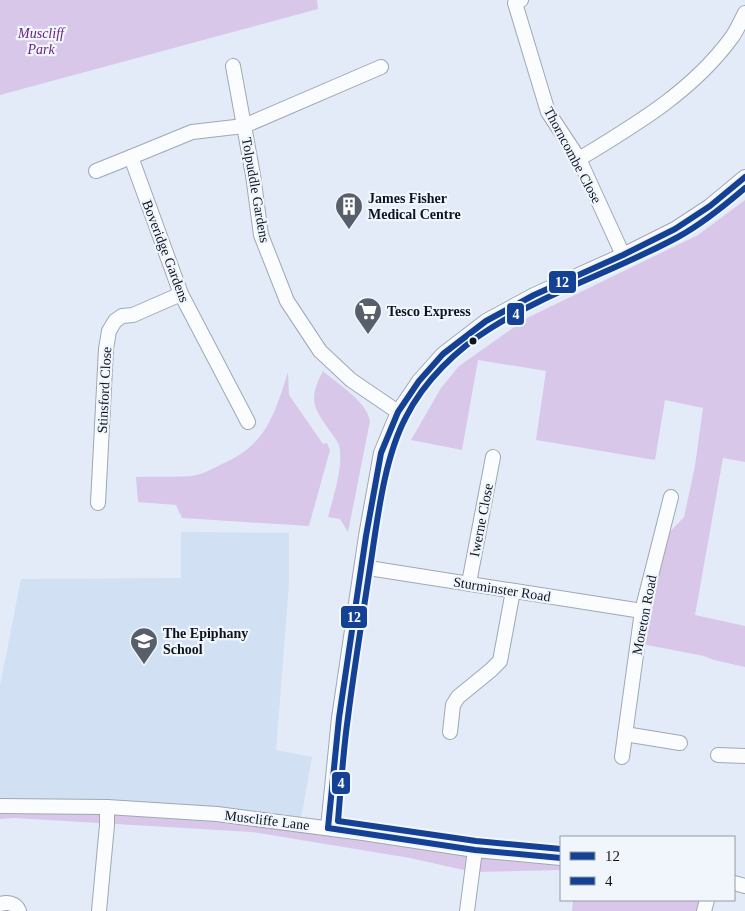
<svg xmlns="http://www.w3.org/2000/svg" width="745" height="911" viewBox="0 0 745 911" font-family="'Times New Roman',serif">
<style>
.built{fill:#d2e0f3}
.green{fill:#d9c7ea}
.lines{fill:none;stroke-linecap:round;stroke-linejoin:round}
.street-casing{stroke:#9fa8b3;stroke-width:16}
.street{stroke:#fbfcfe;stroke-width:14}
.bus-1-casing{stroke:#f1f6fd;stroke-width:10}
.bus-2-casing{stroke:#f1f6fd;stroke-width:10}
.bus-1{stroke:#154194;stroke-width:6}
.bus-2{stroke:#154194;stroke-width:6}
.bus-dot{fill:#0c1420;stroke:#f1f6fd;stroke-width:2}
.labels{text-anchor:middle;stroke-width:4.5;stroke-linejoin:round;paint-order:stroke}
.park-label{font-size:14px;font-style:italic;fill:#682280;stroke:#f1f6fd}
.street-label{font-size:14px;fill:#0c1420;stroke:#f1f6fd}
.poi-label{font-size:14px;font-weight:bold;fill:#0c1420;stroke:#f1f6fd;text-anchor:start}
.line-badge{stroke:#f1f6fd;stroke-width:2}
.badge-label{font-size:14px;text-anchor:middle;font-weight:bold;fill:#fff}
</style>
<rect width="100%" height="100%" fill="#e2ebf7"/>
<path class="built" d="M181 532 289 533V584L276 750 312 757 300 824 0 806V686L21 579 181 578Z"/>
<g class="green">
<path d="M0 0H317L318 9 0 95Z"/>
<path d="M745 200V462L723 458 695 615 745 626V667L714 660 704 656 642 644 661 541 684 517 695 466 703 408 665 400 655 460 536 440 546 371 478 360 462 450 411 440 441 388 459 366 496 340 527 318 698 235Z"/>
<path d="M323 371C338 385 366 400 370 421L348 532 340 519 328 517C333 498 342 471 340 451 340 445 336 439 332 434 314 408 307 401 323 371Z"/>
<path d="M288 372 289 395 323 444 327 443 330 450 309 526 182 518 176 505 138 502 136 477C153 476 181 478 197 475 205 473 214 468 222 464 266 445 274 416 288 372Z"/>
<path d="M0 806 107 807 561 858V870L473 872 410 858 252 832 14 818 0 819Z"/>
<path d="M573 900H707L704 911H572Z"/>
</g>
<g class="lines">
<g class="street-casing">
<g id="street">
<path d="M521 0 515 3 548 112 579 159 623 255"/>
<path d="M233 66 253 175 261 235 287 301 320 351 351 380 398 412"/>
<path d="M579 159C635 125 693 91 732 37 737 30 741 21 745 13"/>
<path d="M96 171 131 157"/>
<path d="M248 422 181 294 131 157 192 132 244 126 381 67"/>
<path d="M98 503 106 349 109 331 115 321 122 316 133 315 181 294"/>
<path d="M362 567 642 611"/>
<path d="M469 583 493 457"/>
<path d="M450 732 453 705 458 697 491 670 500 661 513 591"/>
<path d="M625 734 680 743"/>
<path d="M718 755 745 756"/>
<path d="M622 757 642 611 671 497"/>
<path d="M0 806 107 807 217 814 363 833 475 850 561 858"/>
<path d="M328 828 339 718 366 536 381 453 398 412 419 381 443 354 486 321 534 295 623 255 675 229 710 206 745 177"/>
<path d="M734 883 745 886"/>
<path d="M0 904C7 902 16 903 19 911"/>
<path d="M99 911 107 825V807"/>
<path d="M467 911 475 850"/>
<path d="M704 911 707 900"/>
</g>
</g>
<use href="#street" class="street"/>
<g class="bus-1-casing">
<g id="bus-1">
<path d="M328 828 339 718 366 536 381 453 398 412 419 381 443 354 486 321 534 295 623 255 675 229 710 206 745 177"/>
<path d="M328 828 475 850 561 858"/>
</g>
</g>
<g class="bus-2-casing">
<path id="bus-2" d="M561 849 476 841 338 821C341 786 343 752 348 717 354 669 362 621 369 574 377 524 383 460 406 417 424 381 457 349 491 328 550 291 617 270 678 237 702 224 724 206 745 188"/>
</g>
<use href="#bus-1" class="bus-1"/>
<use href="#bus-2" class="bus-2"/>
</g>
<defs>
<g id="building-pin" transform="scale(1.4375)"><path d="M0 17L-7.5 6A9.5 9.5 0 1 1 7.5 6Z" fill="#575f6b" stroke="#f1f6fd"/><path d="M-4-6H4V6H1V3H-1V6H-4ZM-2.5-4.3h1.7v1.8h-1.7ZM.8-4.3h1.7v1.8H.8ZM-2.5-1h1.7V.8h-1.7ZM.8-1h1.7V.8H.8Z" fill="#fff"/></g>
<g id="supermarket-pin" transform="scale(1.4375)"><path d="M0 17L-7.5 6A9.5 9.5 0 1 1 7.5 6Z" fill="#575f6b" stroke="#f1f6fd"/><path d="M-6-5.5h2.5l.6 2H6L4.5 2H-2.5L-4.4-4H-6ZM-1.5 3.2a1.3 1.3 0 1 0 .1 0ZM3 3.2a1.3 1.3 0 1 0 .1 0Z" fill="#fff"/></g>
<g id="school-pin" transform="scale(1.4375)"><path d="M0 17L-7.5 6A9.5 9.5 0 1 1 7.5 6Z" fill="#575f6b" stroke="#f1f6fd"/><path d="M0-5L7-2L0 1L-7-2ZM-4 1L0 2.5L4 1V4Q0 6-4 4Z" fill="#fff"/></g>
</defs>
<g fill-rule="evenodd">
<use href="#building-pin" x="349" y="206"/>
<use href="#supermarket-pin" x="368" y="311"/>
<use href="#school-pin" x="144" y="641"/>
</g>
<circle class="bus-dot" cx="473" cy="341" r="4.5"/>
<g class="labels">
<g class="park-label">
<text x="41" y="38">Muscliff<tspan x="41" dy="16">Park</tspan></text>
</g>
<g class="street-label">
<text transform="translate(573 155) rotate(62)" y="5">Thorncombe Close</text>
<text transform="translate(256 190) rotate(80)" y="5">Tolpuddle Gardens</text>
<text transform="translate(166 251) rotate(69)" y="5">Boveridge Gardens</text>
<text transform="translate(104 390) rotate(-87)" y="5">Stinsford Close</text>
<text transform="translate(481 520) rotate(-79)" y="5">Iwerne Close</text>
<text transform="translate(502 589) rotate(9)" y="5">Sturminster Road</text>
<text transform="translate(644 615) rotate(-79)" y="5">Moreton Road</text>
<text transform="translate(267 820) rotate(7)" y="5">Muscliffe Lane</text>
</g>
<g class="poi-label">
<text x="368" y="203">James Fisher<tspan x="368" dy="16">Medical Centre</tspan></text>
<text x="387" y="316">Tesco Express</text>
<text x="163" y="638">The Epiphany<tspan x="163" dy="16">School</tspan></text>
</g>
</g>
<g class="line-badge">
<rect x="548" y="270" width="29" height="24" rx="5" fill="#154194"/>
<rect x="506" y="302" width="19" height="24" rx="5" fill="#154194"/>
<rect x="340" y="605" width="28" height="24" rx="5" fill="#154194"/>
<rect x="331" y="771" width="20" height="24" rx="5" fill="#154194"/>
</g>
<g class="badge-label">
<text x="562" y="287">12</text>
<text x="516" y="319">4</text>
<text x="354" y="622">12</text>
<text x="341" y="788">4</text>
</g>
<rect x="560" y="836" width="175" height="65" fill="#f1f6fd" stroke="#959ca5"/>
<rect x="570" y="852" width="25" height="8" fill="#154194" stroke="#959ca5"/>
<text x="605" y="861" font-size="15" fill="#0c1420">12</text>
<rect x="570" y="877" width="25" height="8" fill="#154194" stroke="#959ca5"/>
<text x="605" y="886" font-size="15" fill="#0c1420">4</text>
</svg>
